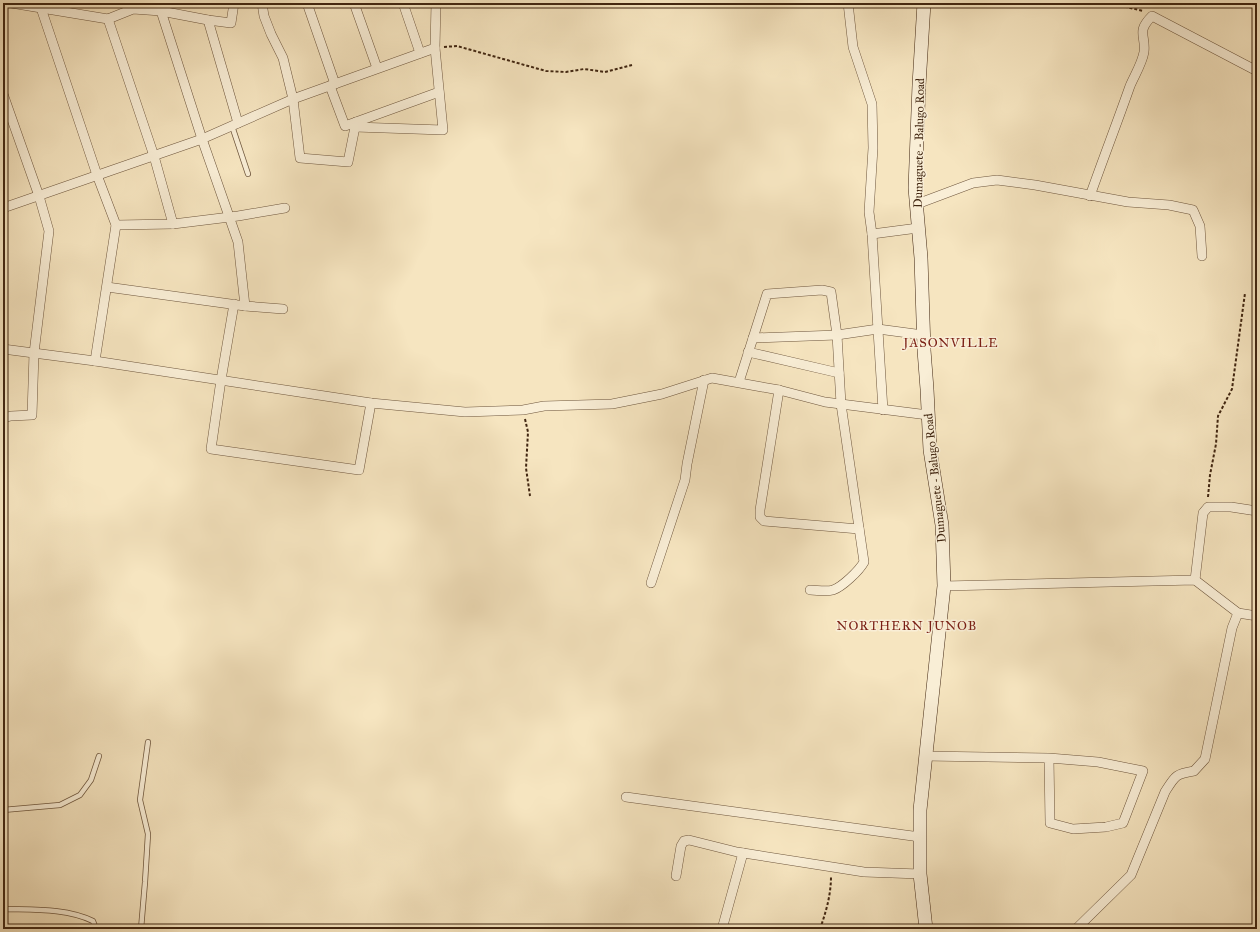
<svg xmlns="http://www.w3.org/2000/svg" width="1260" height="932" viewBox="0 0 1260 932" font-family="'IM FELL Great Primer',serif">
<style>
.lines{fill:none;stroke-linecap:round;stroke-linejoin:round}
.lane-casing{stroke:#6e563d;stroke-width:6}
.street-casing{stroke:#6e563d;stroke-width:10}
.secondary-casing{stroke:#412611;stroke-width:14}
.path{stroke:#412611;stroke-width:2;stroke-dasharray:3 2;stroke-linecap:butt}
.lane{stroke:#f9eed6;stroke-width:4.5}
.street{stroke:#f9eed6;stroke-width:9}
.secondary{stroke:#f9eed6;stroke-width:13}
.labels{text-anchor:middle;stroke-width:3;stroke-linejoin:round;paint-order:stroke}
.street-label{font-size:12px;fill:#412611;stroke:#f9eed6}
.neighbourhood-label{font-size:13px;letter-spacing:1px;fill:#7a1f14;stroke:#f9eed6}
</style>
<rect width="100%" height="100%" fill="#f6e5c0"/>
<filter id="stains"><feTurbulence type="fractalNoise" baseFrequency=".005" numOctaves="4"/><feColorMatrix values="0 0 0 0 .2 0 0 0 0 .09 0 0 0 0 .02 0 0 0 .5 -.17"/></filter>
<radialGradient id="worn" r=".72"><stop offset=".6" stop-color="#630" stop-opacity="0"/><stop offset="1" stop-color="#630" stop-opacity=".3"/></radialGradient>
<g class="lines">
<g class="lane-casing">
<g id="lane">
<path d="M232 126 248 174"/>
<path d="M3 810 60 805 80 795 91 780 99 756"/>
<path d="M3 909C33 910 66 908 93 921L96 929"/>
<path d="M141 929 145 882 148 834 140 800 148 742"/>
</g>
</g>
<g class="street-casing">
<g id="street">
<path d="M11 3 108 19 133 9 161 11 208 20 231 23 234 3"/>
<path d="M262 3 264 16 271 34 283 58 293 99 300 158 348 162 356 122"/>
<path d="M307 3 335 84"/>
<path d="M354 3 377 68"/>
<path d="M403 3 420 53"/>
<path d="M848 3 853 47 872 104 873 148 869 212 872 234 883 410"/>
<path d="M41 8 97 175 116 225 95 361"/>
<path d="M161 11 202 139 238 242 245 306"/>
<path d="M108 19 154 156 173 224"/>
<path d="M208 20 238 123"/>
<path d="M330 86 345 126 439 92"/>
<path d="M3 94 39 196 49 231 34 353 32 415 11 416 3 418"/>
<path d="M355 127 443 130 435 48 436 3"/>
<path d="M1090 196C1103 159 1117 123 1130 86 1134 76 1142 64 1144 52 1146 35 1136 32 1152 16L1257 71"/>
<path d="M917 204 973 183 997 180 1035 185 1128 202 1169 205 1193 210 1200 226 1202 256"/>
<path d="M3 208 202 139 293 99 435 48"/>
<path d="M116 225 173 224 238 216 285 208"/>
<path d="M872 234 918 228"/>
<path d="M107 287 245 306 283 309"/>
<path d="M234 304 221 380 211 449 359 470 371 403"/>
<path d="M753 338 837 335 878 329 923 335"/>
<path d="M3 349 95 361 371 403 465 412 523 410 544 406 612 404 662 394 712 378 779 390 825 402 928 415"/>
<path d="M748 352 839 373"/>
<path d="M739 382 767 294 822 290 831 292 837 335 841 404 864 562C859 571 842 587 833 590 826 592 817 590 810 590"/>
<path d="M779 390 760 510V517L764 521 859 529"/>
<path d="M1195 580 1203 513 1208 507H1231L1257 511"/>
<path d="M651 583 685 480 687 464 704 380"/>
<path d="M944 586 1195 580 1238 613 1257 616"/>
<path d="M925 756 1049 758 1098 762 1143 771 1123 823 1106 827 1073 829 1050 823 1049 758"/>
<path d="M626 797 920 837"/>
<path d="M676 876 681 846 684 841 689 840 737 852 864 872 920 874"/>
<path d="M722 929 743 853"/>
<path d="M1076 929 1131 875 1165 792C1175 776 1175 774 1194 771L1205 759 1232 628 1238 613"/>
</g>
</g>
<g class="secondary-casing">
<path id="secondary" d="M924 3 919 85 915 188 921 258 924 350 927 389 930 450 942 525 944 586 920 810V874L926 929"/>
</g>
<g class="path">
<path d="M1110 3 1143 11"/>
<path d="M444 47 457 46 546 71 566 72 584 69 605 72 632 65"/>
<path d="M525 419 528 432 526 468 530 496"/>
<path d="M1208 497 1210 475 1216 444 1218 416 1232 389 1245 293"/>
<path d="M820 929C826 912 831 895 831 876"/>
</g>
<use href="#lane" class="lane"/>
<use href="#street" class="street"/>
<use href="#secondary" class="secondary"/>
</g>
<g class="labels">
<g class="street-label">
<text transform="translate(919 143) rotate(-89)" y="4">Dumaguete - Balugo Road</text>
<text transform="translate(935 478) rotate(-96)" y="4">Dumaguete - Balugo Road</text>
</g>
<g class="neighbourhood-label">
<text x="951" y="347">JASONVILLE</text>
<text x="907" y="630">NORTHERN JUNOB</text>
</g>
</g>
<rect width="1260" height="932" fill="none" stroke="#f6e5c0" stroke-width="16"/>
<rect x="4" y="4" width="1252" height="924" fill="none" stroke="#412611" stroke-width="2"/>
<rect x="8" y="8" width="1244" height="916" fill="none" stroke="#412611"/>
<rect width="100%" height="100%" filter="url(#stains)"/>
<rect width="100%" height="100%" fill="url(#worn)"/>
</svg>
